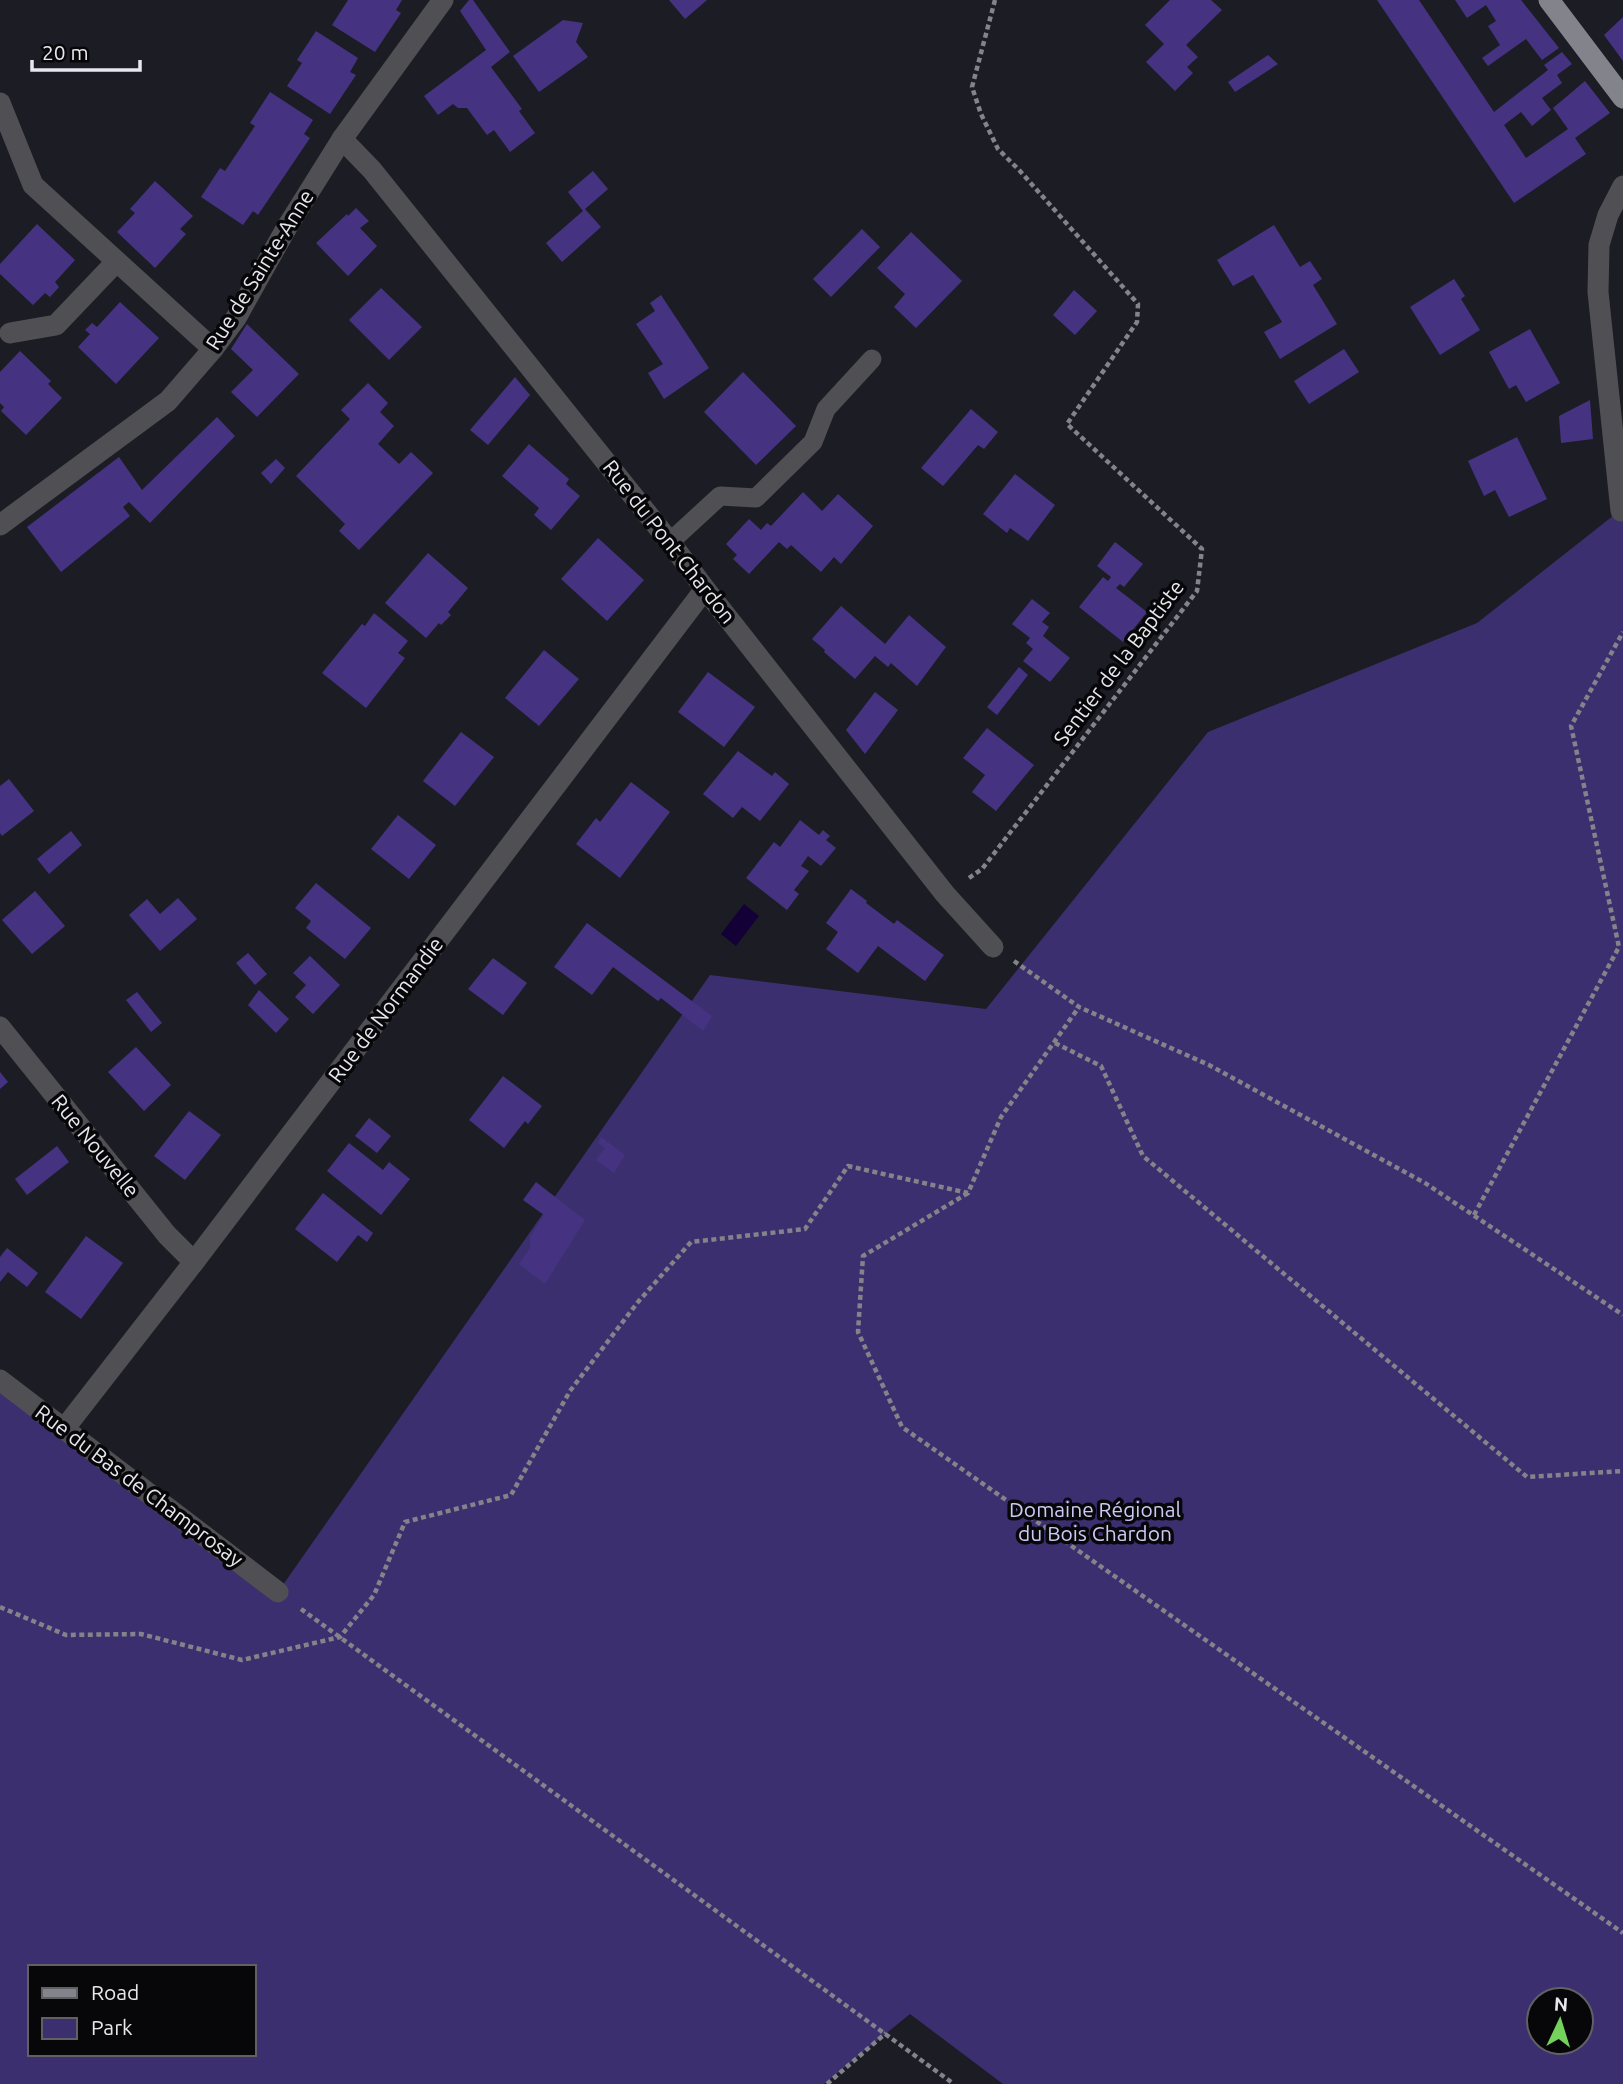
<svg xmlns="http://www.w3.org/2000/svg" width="1623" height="2084" viewBox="0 0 1623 2084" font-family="Ubuntu,sans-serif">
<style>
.green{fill:#3c2f6f;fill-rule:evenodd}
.water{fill:#120036}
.building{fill:#453382}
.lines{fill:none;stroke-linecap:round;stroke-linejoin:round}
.path{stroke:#83838a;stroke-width:4.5;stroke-dasharray:5 3.5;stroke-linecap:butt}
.service{stroke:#505054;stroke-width:19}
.minor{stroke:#505054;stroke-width:21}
.primary{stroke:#83838b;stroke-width:21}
.labels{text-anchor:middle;stroke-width:7;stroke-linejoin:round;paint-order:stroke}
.street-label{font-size:21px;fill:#e7e7ed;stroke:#07070a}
.park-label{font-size:21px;fill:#cdc9f6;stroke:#07070a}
</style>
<rect width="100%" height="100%" fill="#1c1c24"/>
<path class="green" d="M1623 508V2084H1003L910 2014 824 2084H0V1380L278 1592 710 975 986 1009 1208 732 1477 623ZM30 1967H254V2054H30ZM1539 2000H1581V2042H1539Z"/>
<path class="water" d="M744 904 759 916 736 946 721 934Z"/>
<g class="building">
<path d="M348 0H402L396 10 401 13 375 52 332 25Z"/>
<path d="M469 0H473L510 52 491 67 522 109 519 111 535 133 510 152 494 130 487 135 467 108H458L453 104 438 115 424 96 486 50 460 11Z"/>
<path d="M669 0H707L685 19Z"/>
<path d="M1170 0H1211L1222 10 1186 45 1198 57 1187 67 1193 73 1175 91 1146 62 1164 44 1145 25Z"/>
<path d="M1377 0H1419L1494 112 1548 70 1544 65 1562 52 1572 64 1557 75 1562 83 1542 98 1551 110 1532 126 1521 112 1504 125 1526 158 1568 129 1553 108 1585 81 1610 113 1575 138 1586 154 1514 203Z"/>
<path d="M1455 0H1521L1559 48 1542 60 1526 39 1488 66 1482 58 1500 45 1488 26 1496 21 1486 5 1467 18Z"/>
<path d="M1623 17V61L1604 35Z"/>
<path d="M563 20 583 23 576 42 588 57 539 92 513 56Z"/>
<path d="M316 31 358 58 350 72 356 75 330 114 287 86 302 63 297 60Z"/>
<path d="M1268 55 1278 64 1235 92 1228 82Z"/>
<path d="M270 92 313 120 304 134 310 138 258 215 253 211 243 225 201 197 220 168 225 171 255 126 250 123Z"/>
<path d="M593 171 608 189 585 209 601 227 562 262 546 243 583 211 568 192Z"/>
<path d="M155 181 193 216 180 229 186 234 155 268 117 232 135 213 130 209Z"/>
<path d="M356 208 369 221 360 228 377 246 348 276 316 243 347 214 348 216Z"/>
<path d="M37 224 75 260 55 282 59 287 50 297 45 293 33 305 0 274V264Z"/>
<path d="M1274 225 1300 267 1310 261 1322 279 1313 285 1337 324 1280 359 1264 332 1282 322 1253 275 1233 286 1217 260Z"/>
<path d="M862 229 880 247 831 297 813 279Z"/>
<path d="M911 232 962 281 916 328 894 307 905 294 877 268Z"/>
<path d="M1454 279 1465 296 1461 299 1480 330 1440 355 1410 307Z"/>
<path d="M381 288 422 327 389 360 349 320Z"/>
<path d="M1074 290 1097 311 1075 335 1053 315Z"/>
<path d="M661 295 709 368 664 399 648 373 663 364 636 324 655 311 650 303Z"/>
<path d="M120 302 159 338 116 384 78 347 90 334 85 330 92 323 97 327Z"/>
<path d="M247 324 299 374 257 417 231 392 253 370 231 349Z"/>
<path d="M1530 329 1560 383 1526 402 1516 385 1509 389 1489 352Z"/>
<path d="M1344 349 1359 372 1309 404 1294 381Z"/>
<path d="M20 351 51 381 48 384 62 398 26 435 1 411 4 407 0 403V372Z"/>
<path d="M743 372 796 426 756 465 704 412Z"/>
<path d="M515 377 530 395 488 445 470 430Z"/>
<path d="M368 383 388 403 380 412 394 426 378 444 399 464 411 452 433 473 359 550 339 531 345 524 296 476 350 419 341 410Z"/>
<path d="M1590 400 1593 439 1561 443 1559 416Z"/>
<path d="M971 409 998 432 984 449 978 445 943 486 921 468Z"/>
<path d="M217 417 235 436 150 523 129 502 123 507 130 516 61 572 27 527 119 457 142 490Z"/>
<path d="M1517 437 1547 499 1509 517 1495 490 1484 496 1468 461Z"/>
<path d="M529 444 569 479 566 484 580 496 551 530 534 515 539 508 502 476Z"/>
<path d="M276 459 285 468 271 484 261 473Z"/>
<path d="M1015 474 1055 505 1028 541 1010 528 1007 533 983 514Z"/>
<path d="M803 492 822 511 838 494 873 526 841 564 834 557 821 572 791 545 787 549 779 542 749 574 733 559 737 555 726 544 749 519 761 530 767 523 771 526Z"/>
<path d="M598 538 644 580 607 621 561 579Z"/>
<path d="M1115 542 1143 564 1124 587 1120 584 1116 588 1147 612 1123 642 1079 607 1103 577 1108 581 1111 577 1097 566Z"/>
<path d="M428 553 468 588 448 612 451 615 441 625 439 623 426 638 385 603Z"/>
<path d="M1032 599 1050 613 1042 622 1049 627 1043 636 1070 658 1050 682 1023 661 1033 649 1026 643 1030 638 1012 624Z"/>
<path d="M841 606 885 644 909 615 946 647 917 686 891 663 888 667 875 656 855 679 824 652 825 650 812 639Z"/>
<path d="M374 613 408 641 398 653 405 658 366 708 322 673 362 624 365 626Z"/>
<path d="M544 650 579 679 539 726 505 698Z"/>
<path d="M1019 667 1028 675 997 715 987 707Z"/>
<path d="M708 672 755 707 724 747 678 712Z"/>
<path d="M875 692 898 710 865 754 846 730Z"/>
<path d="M987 728 1034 765 996 811 972 792 985 775 963 758Z"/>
<path d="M461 732 494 757 455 806 423 781Z"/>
<path d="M738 751 772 776 775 772 789 784 760 821 742 807 733 818 703 794Z"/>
<path d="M9 779 34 811 2 836 0 833V786Z"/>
<path d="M631 782 670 812 620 878 576 844 596 818 600 822Z"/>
<path d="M398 815 436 845 409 879 371 849Z"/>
<path d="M800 820 819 835 823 830 830 836 826 840 836 848 821 866 808 856 801 866 809 871 794 890 799 894 787 910 746 878 774 842 780 847Z"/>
<path d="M71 831 82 845 49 874 37 859Z"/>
<path d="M316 883 371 928 345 959 306 928 311 921 295 908Z"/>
<path d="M851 889 867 901 866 903 894 924 897 920 944 955 925 981 878 946 858 973 826 949 838 932 826 923Z"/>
<path d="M35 891 65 926 32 954 2 920Z"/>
<path d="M178 898 197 919 160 951 129 915 147 899 160 914Z"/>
<path d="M587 923 712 1016 703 1031 661 998 658 1001 613 967 592 995 554 967Z"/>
<path d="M248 953 267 974 255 985 236 963Z"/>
<path d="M310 956 340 985 313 1014 295 997 306 985 293 973Z"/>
<path d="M493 958 527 983 503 1015 468 989Z"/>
<path d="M259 990 289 1019 276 1033 248 1005Z"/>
<path d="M137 992 162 1023 151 1032 126 1000Z"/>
<path d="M136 1047 171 1085 144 1111 108 1072Z"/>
<path d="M0 1072 8 1082 0 1089Z"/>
<path d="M503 1076 542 1106 528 1124 525 1121 504 1148 469 1120Z"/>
<path d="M189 1111 221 1135 185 1180 154 1156Z"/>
<path d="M369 1118 391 1136 377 1153 355 1136Z"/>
<path d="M601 1137 625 1155 614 1173 596 1160 605 1148 598 1143Z"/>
<path d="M349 1143 383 1170 389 1162 410 1179 381 1215 327 1171Z"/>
<path d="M57 1146 69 1162 27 1195 15 1179Z"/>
<path d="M536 1182 585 1220 545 1284 519 1264 530 1248V1237L544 1215 523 1200Z"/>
<path d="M323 1193 373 1233 367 1242 358 1235 337 1262 295 1229Z"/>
<path d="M86 1236 123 1263 81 1319 45 1292Z"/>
<path d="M7 1248 38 1273 27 1287 8 1272 0 1282V1257Z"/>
</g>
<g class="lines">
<g class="path">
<path d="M969 878 982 869 1197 591 1202 549 1067 424 1137 322 1138 304 1020 171 998 149 981 114 972 87 995 0"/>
<path d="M1014 961 1079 1007 1209 1065 1425 1183 1623 1315"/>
<path d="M1055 1043 1101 1066 1143 1156 1527 1477 1623 1471"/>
<path d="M968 1193 863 1256 858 1332 902 1427 1623 1933"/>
<path d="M1474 1215 1619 947 1571 726 1623 632"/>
<path d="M0 1607 66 1635 141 1634 242 1660 340 1637 374 1595 405 1522 511 1495 570 1391 638 1302 691 1242 805 1229 848 1166 968 1193 1001 1117 1079 1007"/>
<path d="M301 1609 954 2084"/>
<path d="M827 2084 886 2033"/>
</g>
<path class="service" d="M670 542 720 496 756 498 813 442 826 409 872 359"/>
<g class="minor">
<path d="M0 103 33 185 213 349"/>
<path d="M342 139 372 170 670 542 705 589 945 894 993 947"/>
<path d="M10 333 56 325 116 262"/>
<path d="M1621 511 1598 292 1599 245 1608 215 1623 186"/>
<path d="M0 525 168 401 213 349 236 318 287 227 342 139 443 0"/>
<path d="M0 1027 167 1235 194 1262"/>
<path d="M0 1380 278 1592"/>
<path d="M64 1429 194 1262 705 589"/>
</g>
<path class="primary" d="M1549 0 1623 98"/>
</g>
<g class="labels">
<g class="street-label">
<text transform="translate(260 270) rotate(-58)" y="7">Rue de Sainte-Anne</text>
<text transform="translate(669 542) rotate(52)" y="7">Rue du Pont Chardon</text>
<text transform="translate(1119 663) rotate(-53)" y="7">Sentier de la Baptiste</text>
<text transform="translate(386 1010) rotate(-53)" y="7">Rue de Normandie</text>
<text transform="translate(95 1146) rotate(51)" y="7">Rue Nouvelle</text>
<text transform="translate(139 1486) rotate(37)" y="7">Rue du Bas de Champrosay</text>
</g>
<g class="park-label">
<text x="1095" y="1517">Domaine Régional<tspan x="1095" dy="24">du Bois Chardon</tspan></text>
</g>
</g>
<rect x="28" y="1965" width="228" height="91" fill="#07070a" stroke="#616165" stroke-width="2"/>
<rect x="42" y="1988" width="35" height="10" fill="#83838b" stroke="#616165" stroke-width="2"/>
<text x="91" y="2000" font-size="21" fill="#e7e7ed">Road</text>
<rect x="42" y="2018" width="35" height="21" fill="#3c2f6f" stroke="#616165" stroke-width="2"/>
<text x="91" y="2035" font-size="21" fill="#e7e7ed">Park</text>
<g transform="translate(1560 2021) rotate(4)"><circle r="33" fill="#07070a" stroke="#616165" stroke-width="2"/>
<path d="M0-5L12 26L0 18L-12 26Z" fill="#74d25c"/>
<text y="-10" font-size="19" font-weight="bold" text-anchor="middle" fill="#e7e7ed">N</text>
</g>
<path d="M32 60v10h108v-10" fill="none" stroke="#e7e7ed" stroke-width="3.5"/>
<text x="42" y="60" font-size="21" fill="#e7e7ed" stroke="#07070a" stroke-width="5" paint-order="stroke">20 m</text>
</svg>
